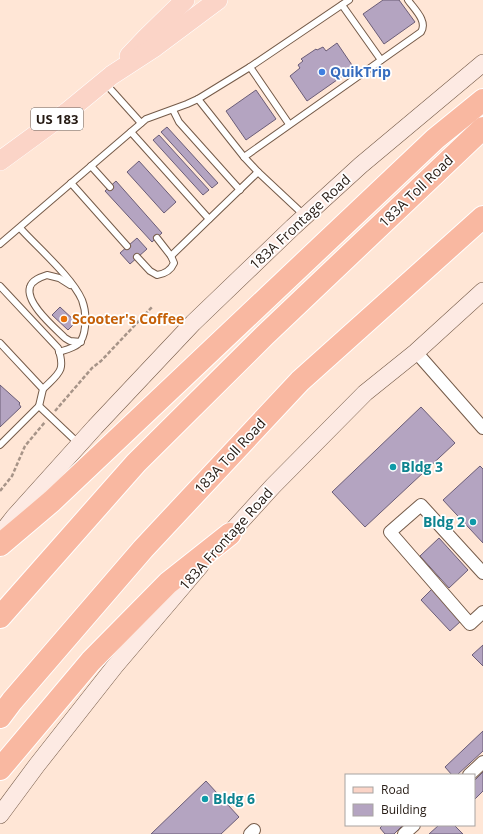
<svg xmlns="http://www.w3.org/2000/svg" width="483" height="834" viewBox="0 0 483 834" font-family="'Open Sans',sans-serif">
<style>
.building{fill:#b4a4c1;stroke:#6b5d77}
.lines{fill:none;stroke-linecap:round;stroke-linejoin:round}
.service-casing{stroke:#755b49;stroke-width:8}
.minor-casing{stroke:#755b49;stroke-width:14}
.secondary-casing{stroke:#755b49;stroke-width:18}
.primary-casing{stroke:#fff;stroke-width:20}
.motorway-casing{stroke:#fff;stroke-width:24}
.path{stroke:#a79488;stroke-width:2.5;stroke-dasharray:4 2;stroke-linecap:butt}
.service{stroke:#fff;stroke-width:6}
.minor{stroke:#fff;stroke-width:12}
.secondary{stroke:#fdeae3;stroke-width:17}
.primary{stroke:#fbd4c7;stroke-width:19}
.motorway{stroke:#f9b8a1;stroke-width:22}
.shop-dot{fill:#3f7fe0;stroke:#fff;stroke-width:1.5}
.food-dot{fill:#e8710a;stroke:#fff;stroke-width:1.5}
.culture-dot{fill:#0f9aa8;stroke:#fff;stroke-width:1.5}
.labels{text-anchor:middle;stroke-width:3.5;stroke-linejoin:round;paint-order:stroke}
.shield{fill:#fff;stroke:#665f5a;stroke-width:1}
.shield-label{font-size:13px;font-weight:bold;fill:#251a13}
.shop-label{font-size:14px;font-weight:bold;fill:#366cbe;stroke:#fff;text-anchor:start}
.street-label{font-size:14px;fill:#251a13;stroke:#fff}
.food-label{font-size:14px;font-weight:bold;fill:#c56008;stroke:#fff;text-anchor:start}
.culture-label{font-size:14px;font-weight:bold;fill:#0d838f;stroke:#fff;text-anchor:start}
</style>
<rect width="100%" height="100%" fill="#ffe6d6"/>
<g class="building">
<path d="M383 0H399L415 22 384 44 363 14Z"/>
<path d="M337 43 354 68 307 101 290 76 300 68 298 65 303 61 301 59 316 49 317 50 323 47 326 51Z"/>
<path d="M256 90 276 119 246 140 226 111Z"/>
<path d="M167 127 218 183 212 188 161 132Z"/>
<path d="M159 135 209 190 203 195 153 140Z"/>
<path d="M139 161 176 202 164 213 127 172Z"/>
<path d="M116 181 162 233 152 242 105 191Z"/>
<path d="M137 238 147 249 130 264 120 253Z"/>
<path d="M60 307 76 322 68 330 52 315Z"/>
<path d="M0 385 20 403 19 404 21 407 0 427Z"/>
<path d="M421 407 455 443 365 527 332 492Z"/>
<path d="M480 466 483 469V543L443 500Z"/>
<path d="M439 538 468 570 449 588 420 556Z"/>
<path d="M432 589 461 621 450 631 421 600Z"/>
<path d="M483 645V666L472 655Z"/>
<path d="M483 731V751L457 775H452L445 767Z"/>
<path d="M483 772V791L474 800V781Z"/>
<path d="M206 781 239 817 221 834H151Z"/>
<path d="M383 825H403L394 834H385L380 828Z"/>
<path d="M439 825H454L463 834H429Z"/>
</g>
<g class="lines">
<g class="service-casing">
<g id="service">
<path d="M342 5 381 60"/>
<path d="M250 67 289 124"/>
<path d="M105 83 141 123"/>
<path d="M198 99 244 157 258 172 305 216"/>
<path d="M173 110 179 122 240 190"/>
<path d="M131 132 209 219"/>
<path d="M244 157 421 32C428 21 414 9 408 0"/>
<path d="M91 166 110 187"/>
<path d="M71 183 127 246"/>
<path d="M20 228C37 247 72 277 82 300 85 308 86 319 85 327 83 346 75 347 59 352"/>
<path d="M0 244 146 119 187 104 198 99 250 67 349 0"/>
<path d="M171 256 258 172"/>
<path d="M137 257 150 271 157 275C164 274 171 270 174 263L171 256 157 238"/>
<path d="M70 285 59 278 47 275C41 277 32 280 30 287 25 303 55 328 65 338L70 341 81 342"/>
<path d="M0 286 58 348C66 371 59 373 43 389"/>
<path d="M0 343 43 389 39 406"/>
<path d="M0 445 39 406 78 443"/>
</g>
</g>
<g class="minor-casing">
<g id="minor">
<path d="M416 352 483 428"/>
<path d="M483 573 421 505 390 532 470 624 483 612"/>
<path d="M469 775 483 762"/>
<path d="M250 834 254 830"/>
<path d="M404 834 414 825"/>
</g>
</g>
<g class="secondary-casing">
<g id="secondary">
<path d="M0 535 14 517 95 427 193 323 293 227 361 165 483 63"/>
<path d="M222 542 273 486 365 393 416 352 483 291"/>
<path d="M0 815 37 765 115 666 200 566"/>
</g>
</g>
<g class="primary-casing">
<g id="primary">
<path d="M129 56 147 37 185 0"/>
<path d="M0 161 67 112 112 75 155 47 218 0"/>
</g>
</g>
<g class="motorway-casing">
<g id="motorway">
<path d="M0 545 52 501 435 139 483 100"/>
<path d="M0 617 136 463 265 335 483 128"/>
<path d="M0 717 12 701 143 549 300 381 483 217"/>
<path d="M0 769 91 661 168 583 230 534"/>
</g>
</g>
<g class="path">
<path d="M55 411 92 368 101 361 153 306"/>
<path d="M0 491 12 476 25 446 45 422"/>
</g>
<use href="#service" class="service"/>
<use href="#minor" class="minor"/>
<use href="#secondary" class="secondary"/>
<use href="#primary" class="primary"/>
<use href="#motorway" class="motorway"/>
</g>
<circle class="shop-dot" cx="322" cy="72" r="4"/>
<circle class="food-dot" cx="64" cy="319" r="4"/>
<g class="culture-dot">
<circle cx="393" cy="467" r="4"/>
<circle cx="473" cy="522" r="4"/>
<circle cx="205" cy="799" r="4"/>
</g>
<g class="labels">
<rect class="shield" x="31" y="108" width="52" height="22" rx="3"/>
<g class="shield-label">
<text x="57" y="124">US 183</text>
</g>
<g class="shop-label">
<text x="330" y="77">QuikTrip</text>
</g>
<g class="street-label">
<text transform="translate(416 191) rotate(-44)" y="5">183A Toll Road</text>
<text transform="translate(300 222) rotate(-43)" y="5">183A Frontage Road</text>
<text transform="translate(230 456) rotate(-47)" y="5">183A Toll Road</text>
<text transform="translate(226 539) rotate(-48)" y="5">183A Frontage Road</text>
</g>
<g class="food-label">
<text x="72" y="324">Scooter's Coffee</text>
</g>
<g class="culture-label">
<text x="401" y="472">Bldg 3</text>
<text x="465" y="527" text-anchor="end">Bldg 2</text>
<text x="213" y="804">Bldg 6</text>
</g>
</g>
<rect x="345" y="774" width="130" height="52" fill="#ffffff" stroke="#a8a3a1"/>
<rect x="353" y="787" width="20" height="6" fill="#fbd4c7" stroke="#a8a3a1"/>
<text x="381" y="794" font-size="12" fill="#251a13">Road</text>
<rect x="353" y="804" width="20" height="12" fill="#b4a4c1" stroke="#a8a3a1"/>
<text x="381" y="814" font-size="12" fill="#251a13">Building</text>
</svg>
